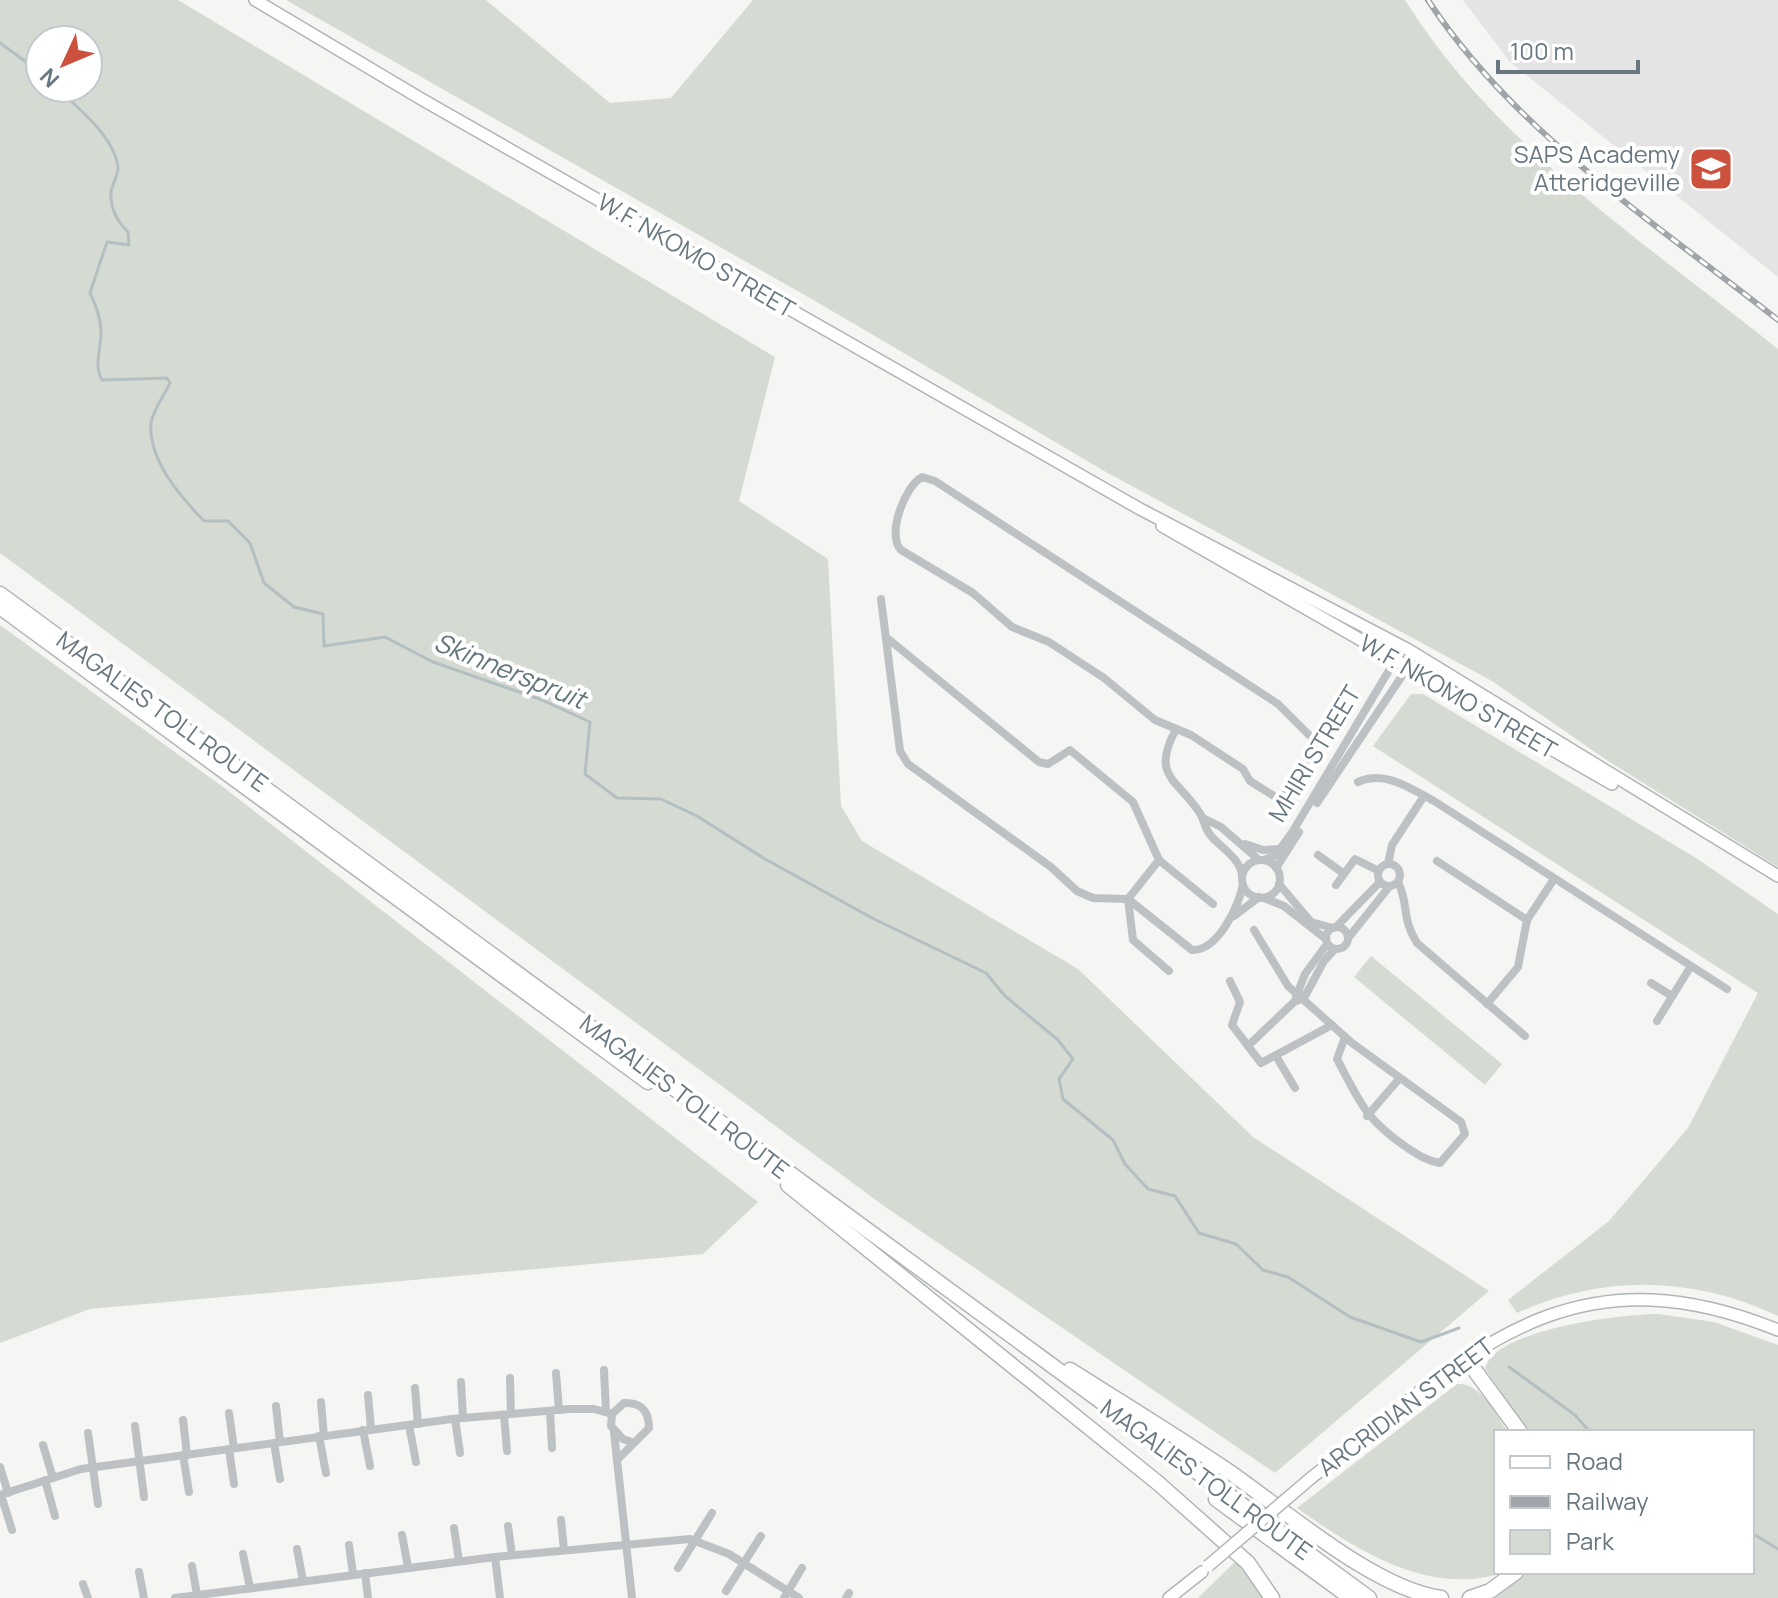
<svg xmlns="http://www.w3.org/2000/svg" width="1778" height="1598" viewBox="0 0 1778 1598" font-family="Manrope,sans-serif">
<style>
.built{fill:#e3e4e3}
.green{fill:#d5dad2;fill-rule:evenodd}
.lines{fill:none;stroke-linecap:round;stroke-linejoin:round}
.stream{stroke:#b4bfc2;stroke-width:3}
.secondary-casing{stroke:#b0b5b8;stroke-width:14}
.highway-casing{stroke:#b1b4b7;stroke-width:17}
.street{stroke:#bdc1c4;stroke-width:8}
.secondary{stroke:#fff;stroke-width:11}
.highway{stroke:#fff;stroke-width:14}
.rail-casing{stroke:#9fa5a9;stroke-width:6}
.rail{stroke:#fff;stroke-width:3;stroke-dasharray:9;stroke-linecap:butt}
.secondary-bridge-casing{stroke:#b0b5b8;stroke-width:14;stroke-linecap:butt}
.secondary-bridge{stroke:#fff;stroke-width:11}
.labels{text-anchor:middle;stroke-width:8;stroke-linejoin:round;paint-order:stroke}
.poi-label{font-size:24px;fill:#687780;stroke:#fff;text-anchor:end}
.street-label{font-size:24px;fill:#687780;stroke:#fff}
.water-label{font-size:26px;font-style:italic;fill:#64777c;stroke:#fff}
</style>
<rect width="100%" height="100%" fill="#f5f5f3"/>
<path class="built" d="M1463 0H1778V277L1510 62Z"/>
<g class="green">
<path d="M0 0H178L775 357 739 501 828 559 841 806 862 841 1078 969 1253 1137 1489 1291 1275 1473 884 1206 0 553ZM40 40H88V88H40Z"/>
<path d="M286 0H486L610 103 671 98 753 0H1405C1495 145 1647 244 1778 349V867L1605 759 1492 681 1106 472 822 305Z"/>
<path d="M0 625 223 787 758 1202 703 1254 90 1309 0 1343Z"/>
<path d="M1411 694H1423L1696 858 1778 914V1316C1693 1276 1603 1274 1517 1313L1508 1300 1609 1221 1688 1128 1758 993 1373 746Z"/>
<path d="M1371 956 1502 1064 1485 1085 1354 977Z"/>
<path d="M1658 1314 1714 1322 1778 1345V1598H1494L1528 1572H1752V1432H1530L1485 1369C1493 1329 1624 1314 1658 1314Z"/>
<path d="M1457 1384C1481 1382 1496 1415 1508 1432H1496V1572H1505C1431 1598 1356 1550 1297 1508Z"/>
<path d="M1236 1561 1264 1598H1198Z"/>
</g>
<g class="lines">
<g class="stream">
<path d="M0 43 40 72"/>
<path d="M57 88C78 108 115 137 118 168 118 176 112 184 111 192 110 208 118 222 128 232L129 245 107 242 90 293C96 305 100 316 101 330 102 347 93 365 102 380L167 378 170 383C165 394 153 410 151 423 148 460 180 496 204 521H228L250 543 264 583 294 607 323 614 324 646 385 637 433 662 542 700 590 722 585 774 617 798 661 799 697 816 765 859 874 919 986 973 1005 996 1058 1040 1073 1059 1059 1079 1063 1099 1113 1140 1125 1164 1148 1189 1175 1196 1199 1233 1236 1244 1263 1270 1288 1277 1350 1317 1421 1342 1459 1328"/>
<path d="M1509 1367 1575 1415 1590 1432"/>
<path d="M1752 1533 1778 1549"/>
</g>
<g class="secondary-casing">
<g id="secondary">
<path d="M255 0 423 100 1140 509 1407 649 1778 876"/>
<path d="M1162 526 1612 784"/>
<path d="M1311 1478C1467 1356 1566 1244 1778 1330"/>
<path d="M1169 1598 1202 1572"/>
</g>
</g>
<g class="highway-casing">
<g id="highway">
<path d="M0 594 1369 1598"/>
<path d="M0 607 648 1082"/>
<path d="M788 1185 1158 1483 1248 1563 1272 1598"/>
<path d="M1465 1357 1520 1432"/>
<path d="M1070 1370C1124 1404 1178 1437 1231 1473 1287 1512 1375 1589 1441 1598"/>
<path d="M1216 1499 1351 1598"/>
<path d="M1470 1598 1490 1591 1516 1572"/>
</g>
</g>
<g class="street">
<path d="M922 477 935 481 1278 704 1314 740 1316 746 1285 795 1277 798 1250 781 1243 769 1191 735 1155 720 1104 678 1049 642 1012 627 973 593 901 550C886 535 905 486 922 477Z"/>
<path d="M881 599 900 751 908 764 1051 867 1077 891 1093 898 1128 899 1192 950C1218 951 1238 907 1243 885"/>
<path d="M887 638 1039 762 1048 764 1070 750 1133 802 1159 860 1213 904"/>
<path d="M1176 729C1150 778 1178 778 1201 815 1205 823 1205 830 1212 837 1223 849 1240 859 1242 875"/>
<path d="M1358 782C1385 770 1410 788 1434 801L1727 989"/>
<path d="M1317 803 1416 655"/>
<path d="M1203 818 1221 827 1259 860"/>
<path d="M1245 844 1263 850 1281 849"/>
<path d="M1318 855 1343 873"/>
<path d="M1159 860 1128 899 1133 940 1169 971"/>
<path d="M1263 860 1275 856 1293 831 1403 647"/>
<circle cx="1261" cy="879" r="19"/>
<path d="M1437 861 1527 920"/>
<circle cx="1389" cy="875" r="11"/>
<path d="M1388 864 1392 845 1424 796"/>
<path d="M1276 868 1299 832"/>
<path d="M1398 882C1409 903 1401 918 1417 943L1525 1036"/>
<path d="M1279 884 1311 922 1333 928"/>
<path d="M1336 885 1355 859 1379 871"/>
<path d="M1264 898 1284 906 1326 939"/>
<path d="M1234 916 1259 897"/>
<circle cx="1337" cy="938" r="11"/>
<path d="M1336 927 1380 882"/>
<path d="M1254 930 1288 986 1352 1043 1461 1122 1465 1134 1440 1163C1427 1161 1417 1154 1406 1147 1365 1119 1360 1102 1337 1059L1345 1037"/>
<path d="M1349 937 1389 887"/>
<path d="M1230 981 1240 1002 1232 1025 1261 1063 1332 1025"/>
<path d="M1651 983 1672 996"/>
<path d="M1296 997 1305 974 1327 944"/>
<path d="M1487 1004 1518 967 1527 920 1554 879"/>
<path d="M1657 1021 1691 966"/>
<path d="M1248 1046 1294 1002 1304 998 1324 961 1334 950"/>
<path d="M1276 1056 1295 1088"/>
<path d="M1367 1116 1399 1079"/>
<path d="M604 1370 606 1412"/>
<path d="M556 1373 559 1410"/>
<path d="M510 1378 511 1414"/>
<path d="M461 1382 463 1418"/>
<path d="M415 1388 418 1424"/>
<path d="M368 1395 371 1429"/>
<path d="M321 1402 324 1436"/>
<path d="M276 1406 280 1442"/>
<path d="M550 1411 552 1448"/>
<path d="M229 1413 234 1448"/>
<path d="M504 1415 507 1451"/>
<path d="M455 1419 460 1453"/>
<path d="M183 1420 187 1455"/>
<path d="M409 1425 416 1462"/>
<path d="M135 1426 144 1497"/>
<path d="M363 1430 370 1466"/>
<path d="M614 1432 632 1598"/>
<path d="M88 1433 98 1504"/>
<path d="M319 1436 326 1473"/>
<path d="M274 1443 280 1479"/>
<path d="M43 1445 53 1478"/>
<path d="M229 1449 234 1484"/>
<path d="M183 1455 189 1492"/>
<path d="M617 1460 649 1428C649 1411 641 1402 624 1403L612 1414 611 1426 623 1439 632 1442"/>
<path d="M0 1467 8 1493"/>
<path d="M45 1480 55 1516"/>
<path d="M0 1495 81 1469 452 1419 569 1409H594L612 1414"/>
<path d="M1 1495 12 1530"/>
<path d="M561 1520 564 1550"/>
<path d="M508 1526 512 1555"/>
<path d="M454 1528 459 1561"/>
<path d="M402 1535 408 1567"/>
<path d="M349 1545 353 1574"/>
<path d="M297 1549 303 1581"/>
<path d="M243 1554 250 1588"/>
<path d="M495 1557 500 1598"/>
<path d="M192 1566 197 1595"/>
<path d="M678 1568 712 1513"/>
<path d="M139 1572 144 1598"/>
<path d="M365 1573 368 1598"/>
<path d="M83 1584 88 1598"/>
<path d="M726 1591 761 1536"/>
<path d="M175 1598 495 1557 690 1539 729 1554 799 1598"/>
<path d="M784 1598 802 1568"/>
<path d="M846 1598 849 1593"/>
</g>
<use href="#secondary" class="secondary"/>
<use href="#highway" class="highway"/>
<g class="rail-casing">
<path id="rail" d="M1428 0C1515 133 1656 223 1778 320"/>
</g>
<use href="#rail" class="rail"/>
<g class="secondary-bridge-casing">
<path id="secondary-bridge" d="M1208 1566 1311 1478"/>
</g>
<use href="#secondary-bridge" class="secondary-bridge"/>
</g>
<defs>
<g id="university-square" transform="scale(2.3)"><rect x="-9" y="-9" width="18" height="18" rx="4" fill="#cc513c" stroke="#fff"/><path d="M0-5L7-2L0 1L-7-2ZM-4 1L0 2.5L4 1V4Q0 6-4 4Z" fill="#fff"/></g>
</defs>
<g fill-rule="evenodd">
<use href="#university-square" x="1711" y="169"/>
</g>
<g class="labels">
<g class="poi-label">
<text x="1680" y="163">SAPS Academy<tspan x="1680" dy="28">Atteridgeville</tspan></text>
</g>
<g class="street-label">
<text transform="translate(696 256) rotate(30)" y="8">W.F. NKOMO STREET</text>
<text transform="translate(1458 697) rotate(30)" y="8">W.F. NKOMO STREET</text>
<text transform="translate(162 712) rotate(36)" y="8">MAGALIES TOLL ROUTE</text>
<text transform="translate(1315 754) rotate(-59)" y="8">MHIRI STREET</text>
<text transform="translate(684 1097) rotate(37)" y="8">MAGALIES TOLL ROUTE</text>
<text transform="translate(1406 1407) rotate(-37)" y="8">ARCRIDIAN STREET</text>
<text transform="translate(1206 1480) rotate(36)" y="8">MAGALIES TOLL ROUTE</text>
</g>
<g class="water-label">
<text transform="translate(510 671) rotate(22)" y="9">Skinnerspruit</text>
</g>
</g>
<rect x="1494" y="1430" width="260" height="144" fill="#ffffff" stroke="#c3c9cc" stroke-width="2"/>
<rect x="1510" y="1456" width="40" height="12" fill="#ffffff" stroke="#c3c9cc" stroke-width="2"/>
<text x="1566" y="1470" font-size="24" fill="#687780">Road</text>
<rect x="1510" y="1496" width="40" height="12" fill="#9fa5a9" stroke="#c3c9cc" stroke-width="2"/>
<text x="1566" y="1510" font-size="24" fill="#687780">Railway</text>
<rect x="1510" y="1530" width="40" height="24" fill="#d5dad2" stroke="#c3c9cc" stroke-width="2"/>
<text x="1566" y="1550" font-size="24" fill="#687780">Park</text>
<g transform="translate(64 64) rotate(226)"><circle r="38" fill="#ffffff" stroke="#c3c9cc" stroke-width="2"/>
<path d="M0-6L14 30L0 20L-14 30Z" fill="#cc513c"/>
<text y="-12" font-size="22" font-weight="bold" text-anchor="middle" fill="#687780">N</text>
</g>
<path d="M1498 60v12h140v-12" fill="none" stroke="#687780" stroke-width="4"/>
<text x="1510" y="60" font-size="24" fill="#687780" stroke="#ffffff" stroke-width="6" paint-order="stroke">100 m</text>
</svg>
